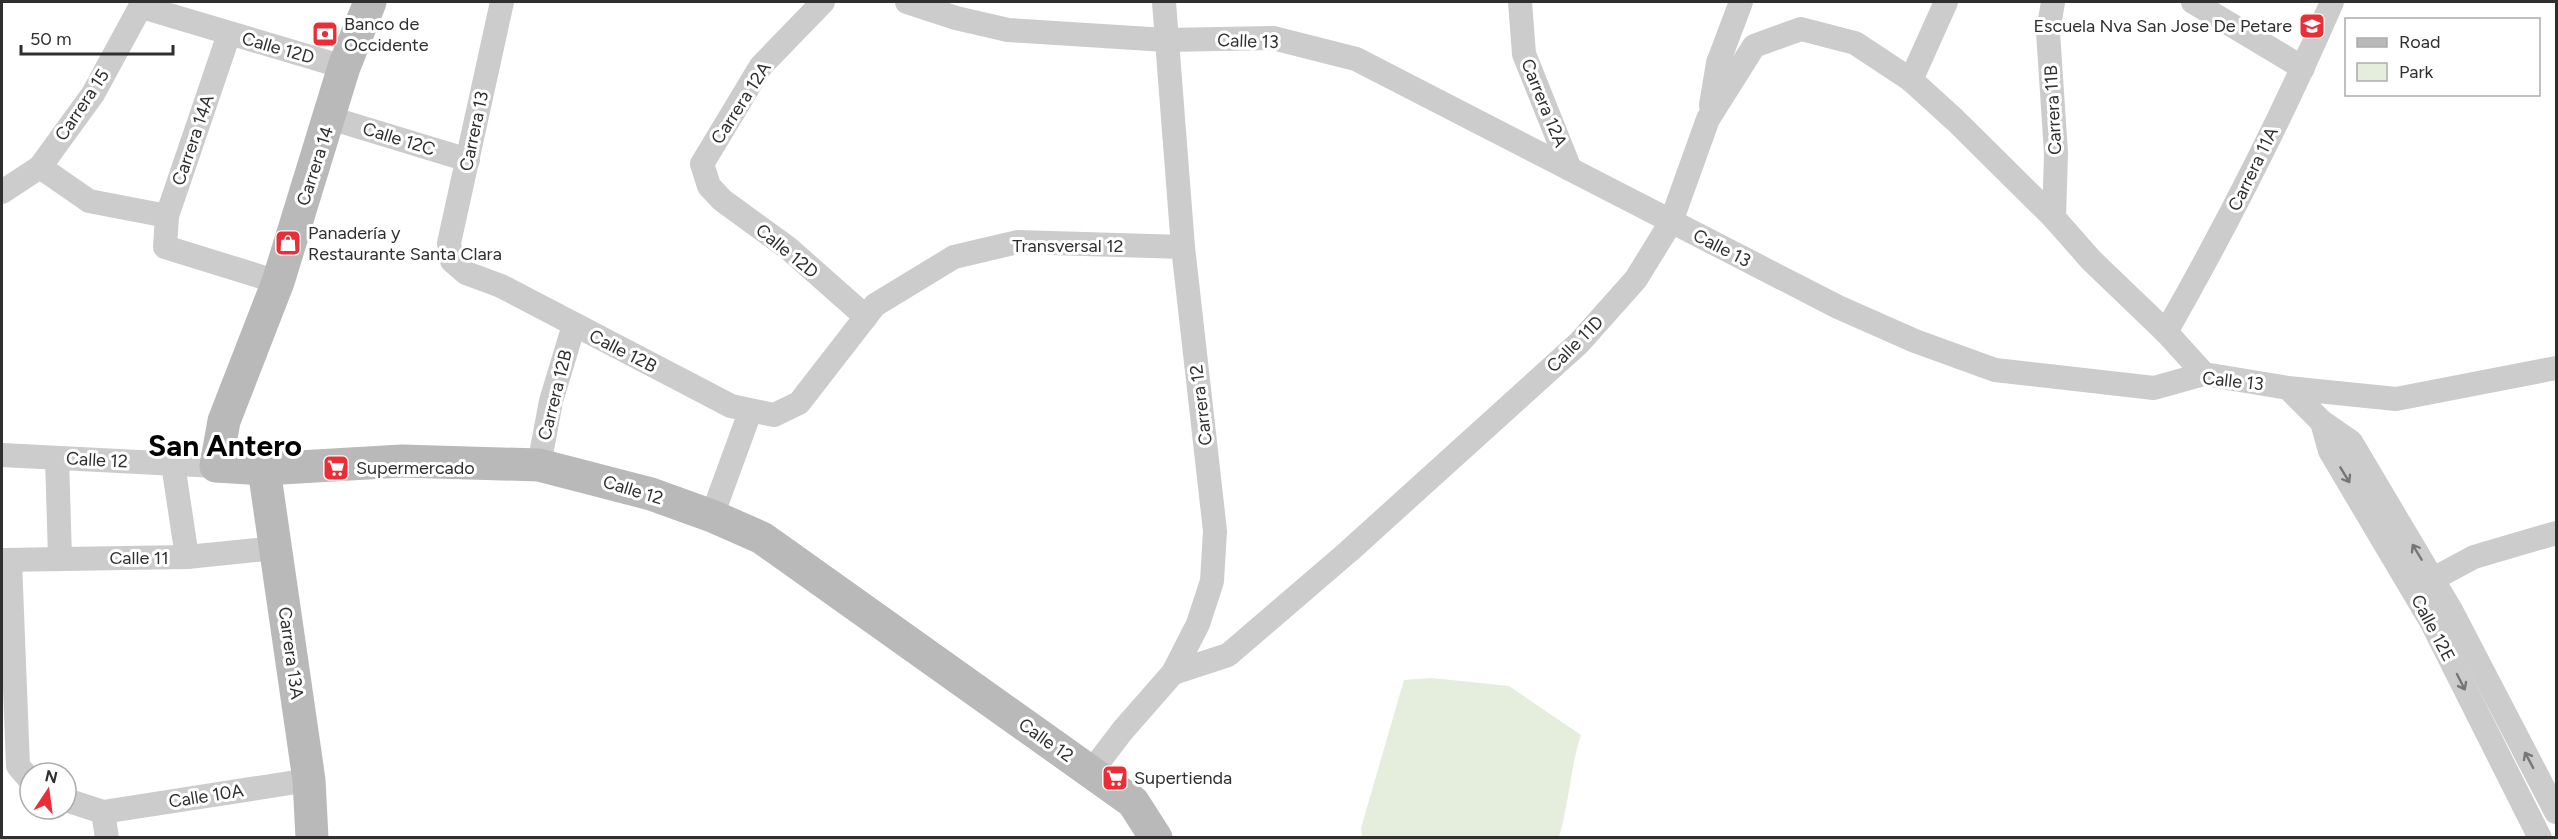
<svg xmlns="http://www.w3.org/2000/svg" width="2558" height="839" viewBox="0 0 2558 839" font-family="Figtree,sans-serif">
<style>
.green{fill:#e5eddd}
.lines{fill:none;stroke-linecap:round;stroke-linejoin:round}
.street{stroke:#ccc;stroke-width:24}
.secondary{stroke:#b9b9b9;stroke-width:33}
.oneway{stroke:#767676}
.labels{text-anchor:middle;stroke-width:6;stroke-linejoin:round;paint-order:stroke}
.poi-label{font-size:18px;fill:#2f2f2f;stroke:#fff;text-anchor:start}
.street-label{font-size:18px;fill:#2f2f2f;stroke:#fff}
.town-label{font-size:30px;font-weight:bold;fill:#000;stroke:#fff}
</style>
<rect width="100%" height="100%" fill="#fff"/>
<path class="green" d="M1432 678 1509 686 1581 735C1570 769 1569 804 1559 837H1362L1361 828 1404 680Z"/>
<g class="lines">
<g class="street">
<path d="M502 2 449 243 452 261 466 273 501 286 731 406 774 415 799 403 875 305 954 257 1018 242 1183 247"/>
<path d="M823 2 761 66 702 164 709 186 722 200 788 248 866 317"/>
<path d="M907 2 956 18 1008 30 1166 40 1273 38 1356 59 1838 307 1915 341 1995 370 2154 388 2204 374 2288 388 2396 399 2556 368"/>
<path d="M1520 2 1524 54 1570 169"/>
<path d="M2053 2 2048 32 2056 153 2054 218"/>
<path d="M2193 2 2303 68"/>
<path d="M142 7 344 67"/>
<path d="M229 34 167 216 165 247 278 282"/>
<path d="M1911 80 1946 2"/>
<path d="M1711 105 1718 63 1741 2"/>
<path d="M330 118 468 160"/>
<path d="M40 167 89 201 167 216"/>
<path d="M2 192 40 167 93 94 143 2"/>
<path d="M2166 332C2227 225 2283 115 2332 2"/>
<path d="M2288 388 2322 422 2351 442 2452 612 2556 812"/>
<path d="M2322 422 2330 451 2432 623 2540 838"/>
<path d="M2 455 216 466"/>
<path d="M57 458 60 558"/>
<path d="M173 464 187 557"/>
<path d="M539 465 551 401 574 325"/>
<path d="M712 516 750 412"/>
<path d="M2 560 187 557 276 548"/>
<path d="M10 561 18 766 30 780"/>
<path d="M2433 579 2474 557 2556 533"/>
<path d="M1173 673 1228 655 1348 552 1579 343 1636 279 1671 222 1708 119 1754 46 1801 29 1855 43 1911 80 1955 120 2054 218 2091 260 2166 332 2204 374"/>
<path d="M1091 772 1123 730 1173 673 1198 624 1212 581 1215 531 1183 247 1164 2"/>
<path d="M66 800 103 812 309 780"/>
<path d="M103 812 107 838"/>
</g>
<g class="secondary">
<path d="M370 2 344 67 278 282 224 421 216 466 264 469 402 461 539 465 651 494 712 516 762 538 1133 802 1156 838"/>
<path d="M264 469 309 780 312 838"/>
</g>
</g>
<defs><path id="oneway-shaft" d="M-6 0H5M1.5-3L5.5 0L1.5 3" fill="none" stroke-width="1.6" stroke-linecap="round" stroke-linejoin="round" transform="scale(1.5)"/></defs>
<g class="oneway">
<use href="#oneway-shaft" transform="translate(2345 475) rotate(59)"/>
<use href="#oneway-shaft" transform="translate(2417 552) rotate(-121)"/>
<use href="#oneway-shaft" transform="translate(2461 682) rotate(63)"/>
<use href="#oneway-shaft" transform="translate(2529 760) rotate(-118)"/>
</g>
<defs>
<g id="school-square" transform="scale(1.35)"><rect x="-9" y="-9" width="18" height="18" rx="4" fill="#ea2d36" stroke="#fff"/><path d="M0-5L7-2L0 1L-7-2ZM-4 1L0 2.5L4 1V4Q0 6-4 4Z" fill="#fff"/></g>
<g id="bank-square" transform="scale(1.35)"><rect x="-9" y="-9" width="18" height="18" rx="4" fill="#ea2d36" stroke="#fff"/><path d="M-6-4H6V4H-6ZM0-2.3a2.3 2.3 0 1 0 0 4.6a2.3 2.3 0 1 0 0-4.6Z" fill="#fff"/></g>
<g id="shop-square" transform="scale(1.35)"><rect x="-9" y="-9" width="18" height="18" rx="4" fill="#ea2d36" stroke="#fff"/><path d="M-5-2.5h2.3a2.7 3.5 0 0 1 5.4 0H5L5.5 6h-11ZM-1.5-2.5h3a1.5 2.3 0 0 0-3 0Z" fill="#fff"/></g>
<g id="supermarket-square" transform="scale(1.35)"><rect x="-9" y="-9" width="18" height="18" rx="4" fill="#ea2d36" stroke="#fff"/><path d="M-6-5.5h2.5l.6 2H6L4.5 2H-2.5L-4.4-4H-6ZM-1.5 3.2a1.3 1.3 0 1 0 .1 0ZM3 3.2a1.3 1.3 0 1 0 .1 0Z" fill="#fff"/></g>
</defs>
<g fill-rule="evenodd">
<use href="#school-square" x="2312" y="26"/>
<use href="#bank-square" x="325" y="34"/>
<use href="#shop-square" x="288" y="243"/>
<use href="#supermarket-square" x="336" y="468"/>
<use href="#supermarket-square" x="1115" y="778"/>
</g>
<g class="labels">
<g class="poi-label">
<text x="344" y="30">Banco de<tspan x="344" dy="21">Occidente</tspan></text>
<text x="2292" y="32" text-anchor="end">Escuela Nva San Jose De Petare</text>
<text x="308" y="239">Panadería y<tspan x="308" dy="21">Restaurante Santa Clara</tspan></text>
<text x="356" y="474">Supermercado</text>
<text x="1134" y="784">Supertienda</text>
</g>
<g class="street-label">
<text transform="translate(1248 41) rotate(2)" y="6">Calle 13</text>
<text transform="translate(278 48) rotate(16)" y="6">Calle 12D</text>
<text transform="translate(741 103) rotate(-57)" y="6">Carrera 12A</text>
<text transform="translate(1544 103) rotate(68)" y="6">Carrera 12A</text>
<text transform="translate(82 105) rotate(-56)" y="6">Carrera 15</text>
<text transform="translate(2053 110) rotate(-93)" y="6">Carrera 11B</text>
<text transform="translate(474 131) rotate(-78)" y="6">Carrera 13</text>
<text transform="translate(399 139) rotate(17)" y="6">Calle 12C</text>
<text transform="translate(193 140) rotate(-71)" y="6">Carrera 14A</text>
<text transform="translate(315 166) rotate(-72)" y="6">Carrera 14</text>
<text transform="translate(2253 169) rotate(-64)" y="6">Carrera 11A</text>
<text x="1068" y="252">Transversal 12</text>
<text transform="translate(1722 248) rotate(27)" y="6">Calle 13</text>
<text transform="translate(787 251) rotate(39)" y="6">Calle 12D</text>
<text transform="translate(1575 344) rotate(-45)" y="6">Calle 11D</text>
<text transform="translate(623 351) rotate(27)" y="6">Calle 12B</text>
<text transform="translate(2233 381) rotate(6)" y="6">Calle 13</text>
<text transform="translate(555 395) rotate(-76)" y="6">Carrera 12B</text>
<text transform="translate(1201 405) rotate(-97)" y="6">Carrera 12</text>
<text transform="translate(97 460) rotate(3)" y="6">Calle 12</text>
<text transform="translate(633 490) rotate(17)" y="6">Calle 12</text>
<text x="139" y="564">Calle 11</text>
<text transform="translate(2433 628) rotate(62)" y="6">Calle 12E</text>
<text transform="translate(291 653) rotate(82)" y="6">Carrera 13A</text>
<text transform="translate(1046 740) rotate(35)" y="6">Calle 12</text>
<text transform="translate(206 796) rotate(-9)" y="6">Calle 10A</text>
</g>
<g class="town-label">
<text x="225" y="456">San Antero</text>
</g>
</g>
<rect width="2558" height="839" fill="none" stroke="#2f2f2f" stroke-width="6"/>
<rect x="2345" y="18" width="195" height="78" fill="#ffffff" stroke="#acacac" stroke-width="1.5"/>
<rect x="2357" y="38" width="30" height="9" fill="#b9b9b9" stroke="#acacac" stroke-width="1.5"/>
<text x="2399" y="48" font-size="18" fill="#2f2f2f">Road</text>
<rect x="2357" y="63" width="30" height="18" fill="#e5eddd" stroke="#acacac" stroke-width="1.5"/>
<text x="2399" y="78" font-size="18" fill="#2f2f2f">Park</text>
<g transform="translate(48 791) rotate(13)"><circle r="28" fill="#ffffff" stroke="#acacac" stroke-width="1.5"/>
<path d="M0-4.5L10 22L0 15L-10 22Z" fill="#ea2d36"/>
<text y="-9" font-size="16" font-weight="bold" text-anchor="middle" fill="#2f2f2f">N</text>
</g>
<path d="M21 45v9h152v-9" fill="none" stroke="#2f2f2f" stroke-width="3"/>
<text x="30" y="45" font-size="18" fill="#2f2f2f" stroke="#ffffff" stroke-width="4.5" paint-order="stroke">50 m</text>
</svg>
